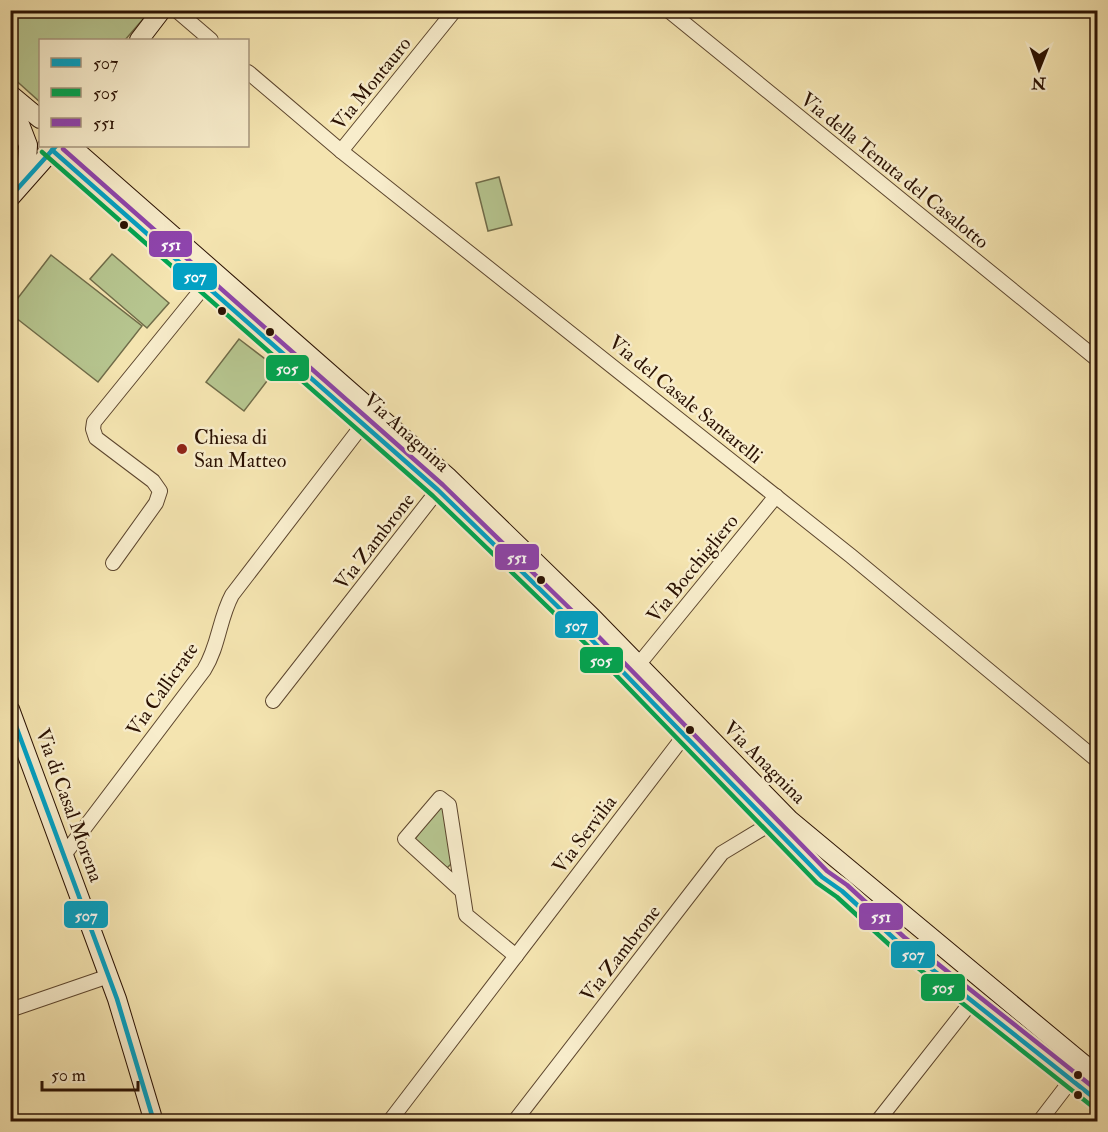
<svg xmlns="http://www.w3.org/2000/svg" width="1108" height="1132" viewBox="0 0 1108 1132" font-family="'IM FELL Double Pica',serif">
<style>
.green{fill:#b6c58f;stroke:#706c49;stroke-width:1.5}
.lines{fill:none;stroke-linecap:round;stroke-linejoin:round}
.street-casing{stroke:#5d462e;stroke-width:16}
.secondary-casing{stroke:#2b1203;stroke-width:20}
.street{stroke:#f8edcc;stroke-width:14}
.secondary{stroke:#f8edcc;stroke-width:18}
.bus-1-casing{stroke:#f8edcc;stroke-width:9}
.bus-2-casing{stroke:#f8edcc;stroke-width:9}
.bus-3-casing{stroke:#f8edcc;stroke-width:9}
.bus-1{stroke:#02a1c4;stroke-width:4.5}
.bus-2{stroke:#00a651;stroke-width:4.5}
.bus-3{stroke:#8e44ad;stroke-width:4.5}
.bus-dot{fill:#2b1203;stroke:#f8edcc;stroke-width:2}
.poi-dot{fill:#8f2418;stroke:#f8edcc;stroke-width:2}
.labels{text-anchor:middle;stroke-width:5;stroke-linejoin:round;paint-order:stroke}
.street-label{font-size:20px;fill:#2b1203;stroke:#f8edcc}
.poi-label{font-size:20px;fill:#2b1203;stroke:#f8edcc;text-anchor:start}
.line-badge{stroke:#f8edcc;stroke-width:2}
.badge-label{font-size:16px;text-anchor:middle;font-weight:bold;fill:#fff}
</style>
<rect width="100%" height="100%" fill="#f4e4b0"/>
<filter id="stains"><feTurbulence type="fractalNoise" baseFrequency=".00333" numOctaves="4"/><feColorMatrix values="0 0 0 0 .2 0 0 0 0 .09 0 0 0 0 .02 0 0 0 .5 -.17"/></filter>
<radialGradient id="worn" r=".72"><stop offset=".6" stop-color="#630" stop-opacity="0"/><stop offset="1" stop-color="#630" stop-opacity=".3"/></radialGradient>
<g class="green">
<path d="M11 10H150V11L125 40H40V102L11 76Z"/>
<path d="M499 177 512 225 488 231 476 183Z"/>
<path d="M112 254 169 303 147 328 90 279Z"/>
<path d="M51 255 142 326 98 382 11 314V307Z"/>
<path d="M239 339 277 368 244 411 206 382Z"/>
<path d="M439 805 444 809 453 862 447 868 415 839Z"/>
</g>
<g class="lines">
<g class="street-casing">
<g id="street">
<path d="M176 10 211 40"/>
<path d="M668 10 1098 360"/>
<path d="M248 72 341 151 851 556 1098 761"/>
<path d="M341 151 455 10"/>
<path d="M113 563 156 503 160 491 153 481 96 438 93 429 94 422 206 284"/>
<path d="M640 667 643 659 776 496"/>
<path d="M273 701 438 490"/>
<path d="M64 855 204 670C219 646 219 619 232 595L364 423"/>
<path d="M462 891 405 839 440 798 449 805 466 915 516 956"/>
<path d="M10 1010 109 976"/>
<path d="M389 1122 684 736"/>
<path d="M514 1122 722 853 770 824"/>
<path d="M877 1122 973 1000"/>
<path d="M1039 1122 1072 1079"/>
</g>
</g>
<g class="secondary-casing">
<g id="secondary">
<path d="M139 40 162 10"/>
<path d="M10 94 40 119"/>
<path d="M18 119 28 145 26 178"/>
<path d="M47 146 438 490 591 639 822 877 842 891 899 943 1098 1101"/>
<path d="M71 146 447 476 593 618 790 820 1098 1076"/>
<path d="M10 198 56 146"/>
<path d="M10 709 117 999 154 1122"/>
</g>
</g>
<use href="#street" class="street"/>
<use href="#secondary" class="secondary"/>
<g class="bus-1-casing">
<g id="bus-1">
<path d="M52 150 438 490 591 639 822 877 842 891 899 943 1098 1101"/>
<path d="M10 197 56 146"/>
<path d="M10 710 117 999 154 1122"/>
</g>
</g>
<g class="bus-2-casing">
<path id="bus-2" d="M42 152 433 496 586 644 817 883 837 897 894 949 1093 1107"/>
</g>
<g class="bus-3-casing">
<path id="bus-3" d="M63 149 443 485 596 634 827 871 847 885 904 937 1098 1091"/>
</g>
<use href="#bus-1" class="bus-1"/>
<use href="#bus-2" class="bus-2"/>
<use href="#bus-3" class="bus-3"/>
</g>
<g class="bus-dot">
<circle cx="124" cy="225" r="5"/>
<circle cx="222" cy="311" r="5"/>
<circle cx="270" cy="332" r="5"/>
<circle cx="541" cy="580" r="5"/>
<circle cx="690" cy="730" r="5"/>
<circle cx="1078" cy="1075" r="5"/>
<circle cx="1078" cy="1095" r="5"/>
</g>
<circle class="poi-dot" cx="182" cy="449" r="6"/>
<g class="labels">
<g class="street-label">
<text transform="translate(371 83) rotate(-51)" y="7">Via Montauro</text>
<text transform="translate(895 170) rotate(39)" y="7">Via della Tenuta del Casalotto</text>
<text transform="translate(686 399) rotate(39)" y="7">Via del Casale Santarelli</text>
<text transform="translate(407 432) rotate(42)" y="7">Via Anagnina</text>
<text transform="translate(374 541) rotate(-52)" y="7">Via Zambrone</text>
<text transform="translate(692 568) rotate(-51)" y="7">Via Bocchigliero</text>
<text transform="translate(162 689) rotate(-55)" y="7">Via Callicrate</text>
<text transform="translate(765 762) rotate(45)" y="7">Via Anagnina</text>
<text transform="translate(70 805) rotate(70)" y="7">Via di Casal Morena</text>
<text transform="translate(584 834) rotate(-53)" y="7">Via Servilia</text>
<text transform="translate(620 953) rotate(-52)" y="7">Via Zambrone</text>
</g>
<g class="poi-label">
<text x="194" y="444">Chiesa di<tspan x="194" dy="23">San Matteo</tspan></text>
</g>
</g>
<g class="line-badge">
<rect x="148" y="230" width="45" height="28" rx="6" fill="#8e44ad"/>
<rect x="172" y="262" width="46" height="29" rx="6" fill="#02a1c4"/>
<rect x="265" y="354" width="45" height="28" rx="6" fill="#00a651"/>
<rect x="494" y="543" width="46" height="28" rx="6" fill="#8e44ad"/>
<rect x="554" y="610" width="45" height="29" rx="6" fill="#02a1c4"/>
<rect x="579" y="646" width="45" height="28" rx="6" fill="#00a651"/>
<rect x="63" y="900" width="46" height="29" rx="6" fill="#02a1c4"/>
<rect x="858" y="902" width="46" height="29" rx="6" fill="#8e44ad"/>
<rect x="890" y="940" width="46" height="29" rx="6" fill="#02a1c4"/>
<rect x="920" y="973" width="46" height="29" rx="6" fill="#00a651"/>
</g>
<g class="badge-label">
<text x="171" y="250">551</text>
<text x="195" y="282">507</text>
<text x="287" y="374">505</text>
<text x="517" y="563">551</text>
<text x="576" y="631">507</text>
<text x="601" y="666">505</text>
<text x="86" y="921">507</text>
<text x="881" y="922">551</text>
<text x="913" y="960">507</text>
<text x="943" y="993">505</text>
</g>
<rect width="1108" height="1132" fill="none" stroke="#f4e4b0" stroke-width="36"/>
<rect x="12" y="12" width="1084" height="1108" fill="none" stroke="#2b1203" stroke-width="3"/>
<rect x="18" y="18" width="1072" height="1096" fill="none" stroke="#2b1203" stroke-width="1.5"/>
<rect x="39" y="39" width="210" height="108" fill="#f8edcc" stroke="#a6957c" stroke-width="1.5"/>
<rect x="51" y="58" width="30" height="9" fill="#02a1c4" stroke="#a6957c" stroke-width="1.5"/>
<text x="93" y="69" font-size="18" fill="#2b1203">507</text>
<rect x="51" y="88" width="30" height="9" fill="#00a651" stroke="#a6957c" stroke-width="1.5"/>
<text x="93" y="99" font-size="18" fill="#2b1203">505</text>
<rect x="51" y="118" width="30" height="9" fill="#8e44ad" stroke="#a6957c" stroke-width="1.5"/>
<text x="93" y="129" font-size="18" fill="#2b1203">551</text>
<g transform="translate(1039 69) rotate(181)" stroke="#f8edcc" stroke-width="4.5" paint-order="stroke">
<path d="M0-4.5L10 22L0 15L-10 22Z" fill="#2b1203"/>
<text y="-9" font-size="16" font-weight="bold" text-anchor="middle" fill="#2b1203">N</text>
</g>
<path d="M42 1081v9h96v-9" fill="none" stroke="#2b1203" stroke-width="3"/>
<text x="51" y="1081" font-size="18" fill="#2b1203" stroke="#f8edcc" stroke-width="4.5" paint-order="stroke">50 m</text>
<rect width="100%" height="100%" filter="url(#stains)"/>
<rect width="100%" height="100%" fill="url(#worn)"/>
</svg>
